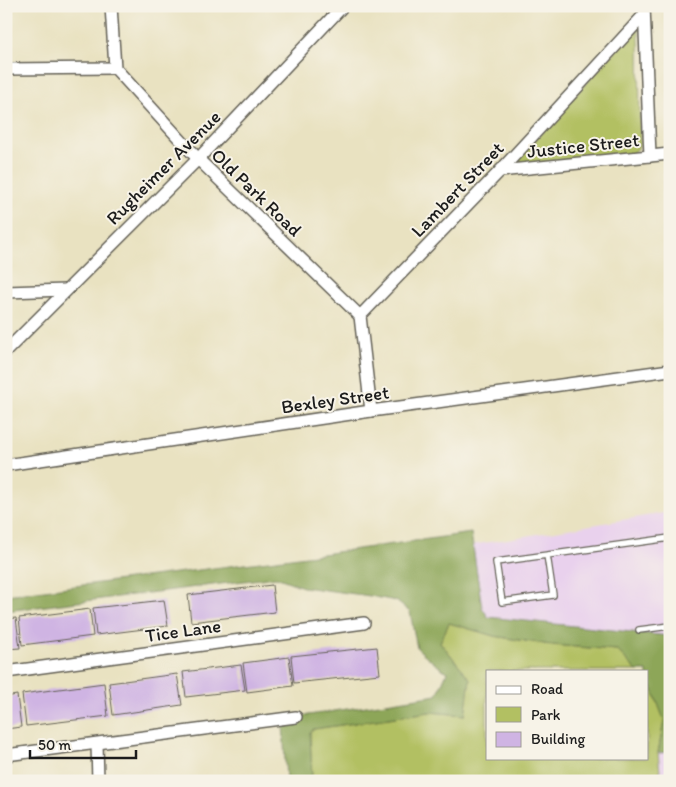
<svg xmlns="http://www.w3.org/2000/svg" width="676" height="787" viewBox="0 0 676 787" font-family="Itim,sans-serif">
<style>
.built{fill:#e9d1ed}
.green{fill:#b2c062;stroke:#676e3f}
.forest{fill:#8da658;stroke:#54613a}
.building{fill:#cfb4e3}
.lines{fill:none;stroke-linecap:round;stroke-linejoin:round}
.service-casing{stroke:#646156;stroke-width:8}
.minor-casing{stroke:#646156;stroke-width:14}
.service{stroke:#fff;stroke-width:5.5}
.minor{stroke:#fff;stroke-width:11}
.labels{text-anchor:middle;stroke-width:4;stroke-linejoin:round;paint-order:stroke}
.street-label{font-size:19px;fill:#1c1c1c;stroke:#f7f3e8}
</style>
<rect width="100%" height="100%" fill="#f7f3e8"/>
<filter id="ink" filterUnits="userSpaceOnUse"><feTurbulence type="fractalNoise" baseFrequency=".02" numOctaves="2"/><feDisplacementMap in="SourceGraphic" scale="10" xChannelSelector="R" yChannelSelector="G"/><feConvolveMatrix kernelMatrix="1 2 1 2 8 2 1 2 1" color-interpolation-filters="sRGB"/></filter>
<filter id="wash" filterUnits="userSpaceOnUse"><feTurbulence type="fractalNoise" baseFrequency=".0096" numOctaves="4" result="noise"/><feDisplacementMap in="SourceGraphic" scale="20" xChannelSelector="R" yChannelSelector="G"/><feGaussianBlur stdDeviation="1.12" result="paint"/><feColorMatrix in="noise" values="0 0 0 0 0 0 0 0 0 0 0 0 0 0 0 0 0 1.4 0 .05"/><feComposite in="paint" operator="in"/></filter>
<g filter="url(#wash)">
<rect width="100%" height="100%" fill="#e9e2c1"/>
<g class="built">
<path d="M670 512V636L488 617 482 607 472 545Z"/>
<path d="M670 752V781H661L658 753Z"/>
</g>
<g class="green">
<path d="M639 28 640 141C639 148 637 151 631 154L521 165 518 164V159L633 31Z"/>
<path d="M449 623 494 636 551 645 617 650 637 671H487V758H647V681L651 685 665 717 658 753 661 781H312L310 731 314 729 429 712 465 715 470 679 440 642Z"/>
</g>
<path class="forest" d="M471 533 482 607 488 617 670 636V752L658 753 664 720 651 685 647 681V671H637L617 650 551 645 494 636 449 623 440 642 470 679 465 715 429 712 314 729 310 732 312 781H286L283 724 296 717 437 695 447 672 434 663 417 648 410 612 396 601 370 596 303 587 276 577 6 611V595L322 554Z"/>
<g id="blocks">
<g class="building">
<path d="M272 585 275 612 191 622 188 595Z"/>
<path d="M164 600 168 626 96 635 93 608Z"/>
<path d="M90 609 93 636 22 645 19 618Z"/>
<path d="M16 618 20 648 6 649V619Z"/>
<path d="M377 647 380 674 294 683 291 656Z"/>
<path d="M289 657 293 686 247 692 243 663Z"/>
<path d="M241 665 245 690 186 697 183 672Z"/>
<path d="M177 674 182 705 113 715 109 683Z"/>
<path d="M104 683 108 716 26 726 22 694Z"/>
<path d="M17 695 21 727 6 729V697Z"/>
</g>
</g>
</g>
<g filter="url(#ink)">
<use href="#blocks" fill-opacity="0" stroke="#646156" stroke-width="1"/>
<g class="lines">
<g class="service-casing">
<g id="service">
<path d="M547 555 553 595 502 602 496 562 670 538"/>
<path d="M639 630 670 626"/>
</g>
</g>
<g class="minor-casing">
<g id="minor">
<path d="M111 6 115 68 198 159 360 316"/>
<path d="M644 6 650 156"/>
<path d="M6 69 115 68"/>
<path d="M500 171 670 154"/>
<path d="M6 292 66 290"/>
<path d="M6 351 198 159 343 6"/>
<path d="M371 411 360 316 500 171 644 15"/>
<path d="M6 465 371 411 670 370"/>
<path d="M6 672 364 623"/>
<path d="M97 744 98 781"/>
<path d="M6 755 296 717"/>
</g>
</g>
<use href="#service" class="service"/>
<use href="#minor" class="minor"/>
</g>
</g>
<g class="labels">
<g class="street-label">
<text transform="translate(583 145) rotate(-6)" y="7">Justice Street</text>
<text transform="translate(163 167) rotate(-45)" y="7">Rugheimer Avenue</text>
<text transform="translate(457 189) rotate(-46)" y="7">Lambert Street</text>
<text transform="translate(257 192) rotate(44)" y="7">Old Park Road</text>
<text transform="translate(335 399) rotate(-8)" y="7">Bexley Street</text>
<text transform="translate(183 630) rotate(-8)" y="7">Tice Lane</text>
</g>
</g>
<rect width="676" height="787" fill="none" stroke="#f7f3e8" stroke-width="25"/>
<rect x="486" y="670" width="162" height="90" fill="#f7f3e8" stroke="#9f9d96"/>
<rect x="496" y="686" width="25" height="8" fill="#ffffff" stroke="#9f9d96"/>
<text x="531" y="694" font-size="15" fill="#1c1c1c">Road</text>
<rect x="496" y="707" width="25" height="15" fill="#b2c062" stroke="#9f9d96"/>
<text x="531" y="720" font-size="15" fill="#1c1c1c">Park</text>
<rect x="496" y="732" width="25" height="15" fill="#cfb4e3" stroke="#9f9d96"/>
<text x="531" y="744" font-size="15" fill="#1c1c1c">Building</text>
<path d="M30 750v8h106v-8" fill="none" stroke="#1c1c1c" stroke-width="2.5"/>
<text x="38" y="750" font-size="15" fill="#1c1c1c" stroke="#f7f3e8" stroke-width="4" paint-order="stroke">50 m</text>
</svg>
